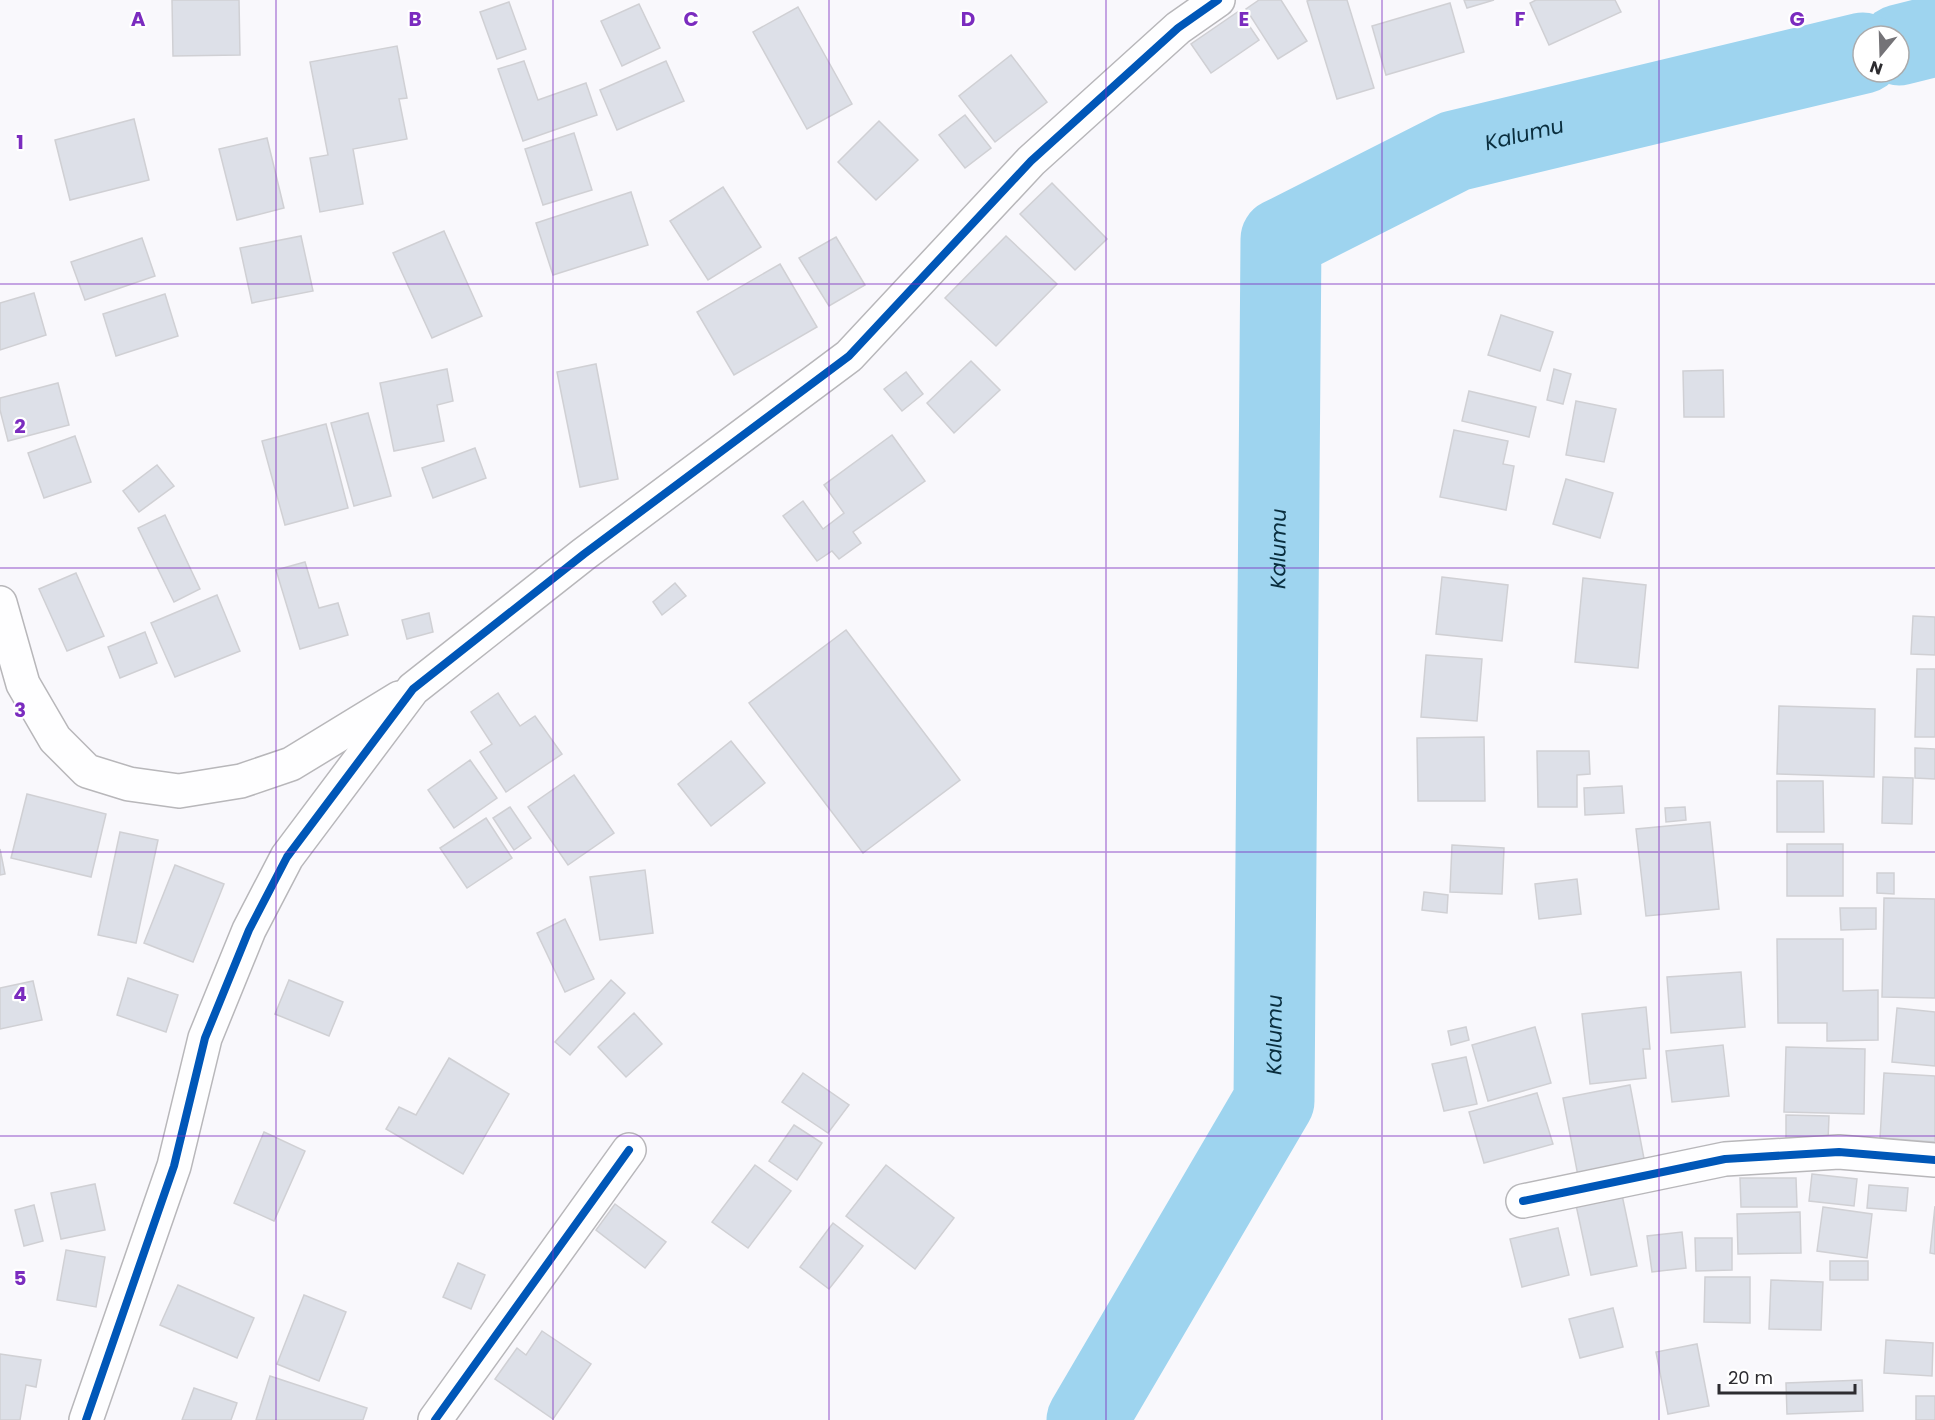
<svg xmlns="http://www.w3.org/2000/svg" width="1935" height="1420" viewBox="0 0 1935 1420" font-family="Poppins,sans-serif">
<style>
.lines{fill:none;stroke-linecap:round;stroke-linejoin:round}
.river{stroke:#9ed4ef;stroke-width:81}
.building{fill:#dde0e8;stroke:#d0d0d4;stroke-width:1.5}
.minor-casing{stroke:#b8b7ba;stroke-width:36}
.minor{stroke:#fefeff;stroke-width:33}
.cycleway-casing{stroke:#fff;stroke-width:11}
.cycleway{stroke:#0057b8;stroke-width:8}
.grid{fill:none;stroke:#7b2cbf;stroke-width:1.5;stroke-opacity:0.55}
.labels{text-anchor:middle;stroke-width:4.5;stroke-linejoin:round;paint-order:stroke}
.water-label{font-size:21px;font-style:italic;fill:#092d3d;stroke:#fff}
.grid-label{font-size:20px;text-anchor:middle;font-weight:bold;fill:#7b2cbf;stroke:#fff;stroke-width:4.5;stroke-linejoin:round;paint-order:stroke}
</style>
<rect width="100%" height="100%" fill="#f9f8fc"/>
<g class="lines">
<g class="river">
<path d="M1899 45 1935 36"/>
<path id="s1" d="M1087 1420 1274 1101 1281 239 1455 151 1863 53"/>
</g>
</g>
<g class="building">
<path d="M172 0H239L240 55 173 56Z"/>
<path d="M1259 0H1281L1307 41 1278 59 1246 9Z"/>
<path d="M1310 0H1347L1374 88 1337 99 1307 1Z"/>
<path d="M1464 0H1494L1467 8Z"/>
<path d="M1536 0H1615L1621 12 1549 45 1530 3Z"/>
<path d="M509 2 526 49 497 59 480 12Z"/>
<path d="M1450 3 1464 52 1386 75 1372 26Z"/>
<path d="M639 4 660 48 622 66 601 21Z"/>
<path d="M798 7 852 104 807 129 753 32Z"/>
<path d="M1239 11 1259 40 1211 73 1191 44Z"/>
<path d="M397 46 407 98 399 99 407 139 353 149 363 204 320 212 310 158 328 155 310 62Z"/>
<path d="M1011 55 1047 102 995 142 959 96Z"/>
<path d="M524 61 538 100 586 83 597 115 523 141 498 69Z"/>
<path d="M666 61 684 101 617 130 600 90Z"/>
<path d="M965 115 991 148 965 168 939 135Z"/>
<path d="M134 119 149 180 70 200 55 140Z"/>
<path d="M879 121 918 160 876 200 838 162Z"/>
<path d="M574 133 592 190 543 205 525 149Z"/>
<path d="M267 138 284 208 237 220 219 149Z"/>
<path d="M1052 183 1107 239 1075 270 1020 214Z"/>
<path d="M723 187 761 247 708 280 670 221Z"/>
<path d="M631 192 648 245 553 275 536 223Z"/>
<path d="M444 231 482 316 432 338 393 253Z"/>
<path d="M301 236 313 291 252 303 240 248Z"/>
<path d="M1006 236 1057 284 996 346 945 298Z"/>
<path d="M836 237 865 285 829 306 799 258Z"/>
<path d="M142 238 155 276 85 300 71 262Z"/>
<path d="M780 264 817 327 734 375 697 312Z"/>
<path d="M34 293 46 335 0 350V303Z"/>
<path d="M165 294 178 336 116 356 103 314Z"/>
<path d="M1501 315 1553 332 1540 371 1488 355Z"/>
<path d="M971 361 1000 390 954 433 927 403Z"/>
<path d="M596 364 618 479 580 487 557 372Z"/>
<path d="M447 369 453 401 437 405 444 441 394 451 380 383Z"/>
<path d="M1554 369 1571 374 1563 404 1547 400Z"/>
<path d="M1723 370 1724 417H1684L1683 371Z"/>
<path d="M906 372 923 394 902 411 884 389Z"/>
<path d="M58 383 69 425 8 441 0 410V398Z"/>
<path d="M1469 391 1536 407 1529 437 1462 421Z"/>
<path d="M1576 401 1616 409 1604 462 1566 455Z"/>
<path d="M368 413 391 496 354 506 331 423Z"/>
<path d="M326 424 348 508 285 525 262 441Z"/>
<path d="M1454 430 1508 441 1503 464 1514 466 1506 510 1440 497Z"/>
<path d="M892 435 925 481 853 532 861 543 839 559 832 551 817 561 783 516 803 501 823 529 844 513 824 485Z"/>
<path d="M75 436 91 482 44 498 28 453Z"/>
<path d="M475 448 486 478 433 498 422 468Z"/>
<path d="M157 465 174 486 139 512 123 491Z"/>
<path d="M1566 479 1613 493 1600 538 1553 524Z"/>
<path d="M165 515 200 589 174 602 138 528Z"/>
<path d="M305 562 319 608 338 603 348 635 300 649 276 570Z"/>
<path d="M76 573 104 636 67 651 39 589Z"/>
<path d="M1442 577 1508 585 1502 641 1436 634Z"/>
<path d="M1583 578 1646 585 1638 668 1575 662Z"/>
<path d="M675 583 686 596 662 615 653 602Z"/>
<path d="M217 595 240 651 175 677 151 623Z"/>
<path d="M429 613 433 632 407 639 402 620Z"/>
<path d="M1913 616 1935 617V655L1911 654Z"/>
<path d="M846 630 960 780 863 853 749 703Z"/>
<path d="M145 632 157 663 120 678 108 647Z"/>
<path d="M1426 655 1482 659 1477 721 1421 717Z"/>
<path d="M1917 669H1935V737H1915Z"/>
<path d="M498 693 520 726 535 716 562 754 506 792 480 752 492 744 471 712Z"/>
<path d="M1779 706 1875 709 1874 777 1777 774Z"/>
<path d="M1484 737 1485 801H1418L1417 738Z"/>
<path d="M731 741 765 783 711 826 678 784Z"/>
<path d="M1915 748 1935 749V779L1915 778Z"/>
<path d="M1537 751H1589L1590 774 1577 775V807H1538Z"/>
<path d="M470 760 497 798 454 828 428 790Z"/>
<path d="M574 775 614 833 568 865 528 807Z"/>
<path d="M1883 777 1913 778 1912 824 1882 823Z"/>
<path d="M1777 781H1823L1824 832H1777Z"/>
<path d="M1622 786 1624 813 1585 815 1584 788Z"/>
<path d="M27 794 106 814 91 877 11 858Z"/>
<path d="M510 807 531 838 514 850 493 818Z"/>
<path d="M1685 807 1686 820 1666 822 1665 808Z"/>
<path d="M486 818 512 858 467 888 440 848Z"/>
<path d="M1710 822 1719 909 1646 916 1636 829Z"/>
<path d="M120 832 158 840 136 943 98 935Z"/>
<rect x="1787" y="844" width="56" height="52"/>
<path d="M1452 845 1504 848 1502 894 1450 892Z"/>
<path d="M0 849 5 874 0 875Z"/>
<path d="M175 865 224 884 193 962 144 943Z"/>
<path d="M645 870 653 933 600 940 590 877Z"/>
<path d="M1877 873H1894V894L1877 893Z"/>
<path d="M1577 879 1581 914 1539 919 1535 884Z"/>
<path d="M1424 892 1448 895 1447 913 1422 910Z"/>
<path d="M1884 898 1935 899V998L1882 997Z"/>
<path d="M1840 908H1876V929L1841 930Z"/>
<path d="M565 919 594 979 565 992 537 933Z"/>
<path d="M1777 939H1843V991L1878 990V1040L1827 1041V1023H1778Z"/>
<path d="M1741 972 1745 1027 1671 1033 1667 977Z"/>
<path d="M128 978 178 995 166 1032 117 1015Z"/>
<path d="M289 980 343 1002 329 1036 275 1014Z"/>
<path d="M611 980 625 993 570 1055 555 1042Z"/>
<path d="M33 981 42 1020 0 1029V988Z"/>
<path d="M1646 1007 1650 1049H1643L1646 1078 1590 1084 1582 1014Z"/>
<path d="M1897 1008 1935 1012V1066L1892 1062Z"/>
<path d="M634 1013 662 1044 626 1077 598 1047Z"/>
<path d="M1466 1027 1469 1040 1451 1045 1448 1031Z"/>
<path d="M1535 1027 1551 1083 1488 1101 1472 1045Z"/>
<path d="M1723 1045 1729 1096 1672 1102 1666 1051Z"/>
<path d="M1786 1047 1865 1049 1864 1114 1784 1112Z"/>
<path d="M1466 1057 1477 1104 1444 1111 1432 1064Z"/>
<path d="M449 1058 509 1094 463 1174 386 1129 399 1107 416 1115Z"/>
<path d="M803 1073 849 1105 828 1133 782 1102Z"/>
<path d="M1884 1073 1935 1076V1142L1880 1138Z"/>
<path d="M1630 1085 1645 1164 1578 1176 1563 1098Z"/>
<path d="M1537 1093 1553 1144 1484 1163 1469 1112Z"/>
<path d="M1786 1115 1829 1116 1828 1141 1786 1139Z"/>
<path d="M794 1125 822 1143 797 1180 769 1161Z"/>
<path d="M264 1132 305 1151 274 1221 234 1203Z"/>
<path d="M755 1165 791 1191 748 1248 712 1222Z"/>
<path d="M886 1165 954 1218 915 1269 846 1216Z"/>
<path d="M1812 1174 1857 1179 1854 1206 1809 1201Z"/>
<path d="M1740 1178H1796L1797 1207H1741Z"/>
<path d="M95 1184 105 1230 61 1239 51 1193Z"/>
<path d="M1869 1185 1908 1188 1906 1211 1867 1208Z"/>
<path d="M1622 1195 1637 1266 1591 1275 1576 1205Z"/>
<path d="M615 1204 666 1242 645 1268 596 1230Z"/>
<path d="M34 1205 43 1241 24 1246 15 1210Z"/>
<path d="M1935 1206V1254L1930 1253Z"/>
<path d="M1823 1207 1872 1214 1867 1258 1817 1251Z"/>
<path d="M1800 1212 1801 1253 1738 1254 1737 1214Z"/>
<path d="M833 1223 863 1246 829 1289 800 1267Z"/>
<path d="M1558 1228 1569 1275 1522 1287 1510 1239Z"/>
<path d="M1682 1232 1686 1268 1652 1272 1647 1236Z"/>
<path d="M1695 1238H1732V1270L1696 1271Z"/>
<path d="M66 1250 105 1257 96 1307 57 1300Z"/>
<rect x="1830" y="1261" width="38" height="19"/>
<path d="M458 1263 485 1275 471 1309 443 1297Z"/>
<path d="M1705 1277H1750V1323L1704 1322Z"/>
<path d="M1771 1280 1823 1282 1821 1330 1769 1329Z"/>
<path d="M178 1285 254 1318 237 1358 160 1325Z"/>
<path d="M304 1295 346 1312 319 1381 277 1364Z"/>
<path d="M1613 1308 1623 1347 1580 1358 1569 1319Z"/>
<path d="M542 1331 591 1364 553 1419 495 1379 517 1348 526 1355Z"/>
<path d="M1886 1340 1933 1343 1932 1376 1884 1373Z"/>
<path d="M1697 1344 1709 1406 1668 1414 1656 1352Z"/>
<path d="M0 1354 41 1360 36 1387 26 1385 20 1420H0Z"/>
<path d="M270 1376 367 1408 363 1420H256Z"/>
<path d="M1862 1380 1863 1411 1787 1414 1786 1383Z"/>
<path d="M194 1388 237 1403 231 1420H182Z"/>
<rect x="1916" y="1396" width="19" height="24"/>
</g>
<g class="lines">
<g class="minor-casing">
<g id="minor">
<path d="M0 603 23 684 55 739 87 771 129 784 179 791 241 781 291 764 399 698"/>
<path d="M1523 1201 1725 1159 1839 1152 1935 1160"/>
<path d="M86 1420 174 1166 205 1038 249 930 287 857 413 689 584 554 849 356 1031 161 1178 28 1218 0"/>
<path d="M435 1420 629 1150"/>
</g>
</g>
<use href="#minor" class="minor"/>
<g class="cycleway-casing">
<g id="cycleway">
<path d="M1523 1201 1725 1159 1839 1152 1935 1160"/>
<path d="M86 1420 174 1166 205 1038 249 930 287 857 413 689 584 554 849 356 1031 161 1178 28 1218 0"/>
<path d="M435 1420 629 1150"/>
</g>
</g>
<use href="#cycleway" class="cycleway"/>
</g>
<path class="grid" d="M276 0V1420M553 0V1420M829 0V1420M1106 0V1420M1382 0V1420M1659 0V1420M0 284H1935M0 568H1935M0 852H1935M0 1136H1935"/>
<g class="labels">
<g class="water-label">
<text dy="7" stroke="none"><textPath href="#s1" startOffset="1498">Kalumu</textPath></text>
<text dy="7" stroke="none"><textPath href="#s1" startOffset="922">Kalumu</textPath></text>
<text dy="7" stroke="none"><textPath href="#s1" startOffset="436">Kalumu</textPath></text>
</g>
</g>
<g class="grid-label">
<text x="138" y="26">A</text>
<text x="415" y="26">B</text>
<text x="691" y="26">C</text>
<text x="968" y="26">D</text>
<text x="1244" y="26">E</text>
<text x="1520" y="26">F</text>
<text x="1797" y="26">G</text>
<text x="20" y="149">1</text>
<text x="20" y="433">2</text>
<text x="20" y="717">3</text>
<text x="20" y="1001">4</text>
<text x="20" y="1285">5</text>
</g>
<g transform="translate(1881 54) rotate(199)"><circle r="28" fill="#ffffff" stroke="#ababac" stroke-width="1.5"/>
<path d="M0-4.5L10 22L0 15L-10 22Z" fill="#747377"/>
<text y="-9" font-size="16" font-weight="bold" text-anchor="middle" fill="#2d2c30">N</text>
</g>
<path d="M1719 1384v9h136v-9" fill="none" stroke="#2d2c30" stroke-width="3"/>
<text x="1728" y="1384" font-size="18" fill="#2d2c30" stroke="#ffffff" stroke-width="4.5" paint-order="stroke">20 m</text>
</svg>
